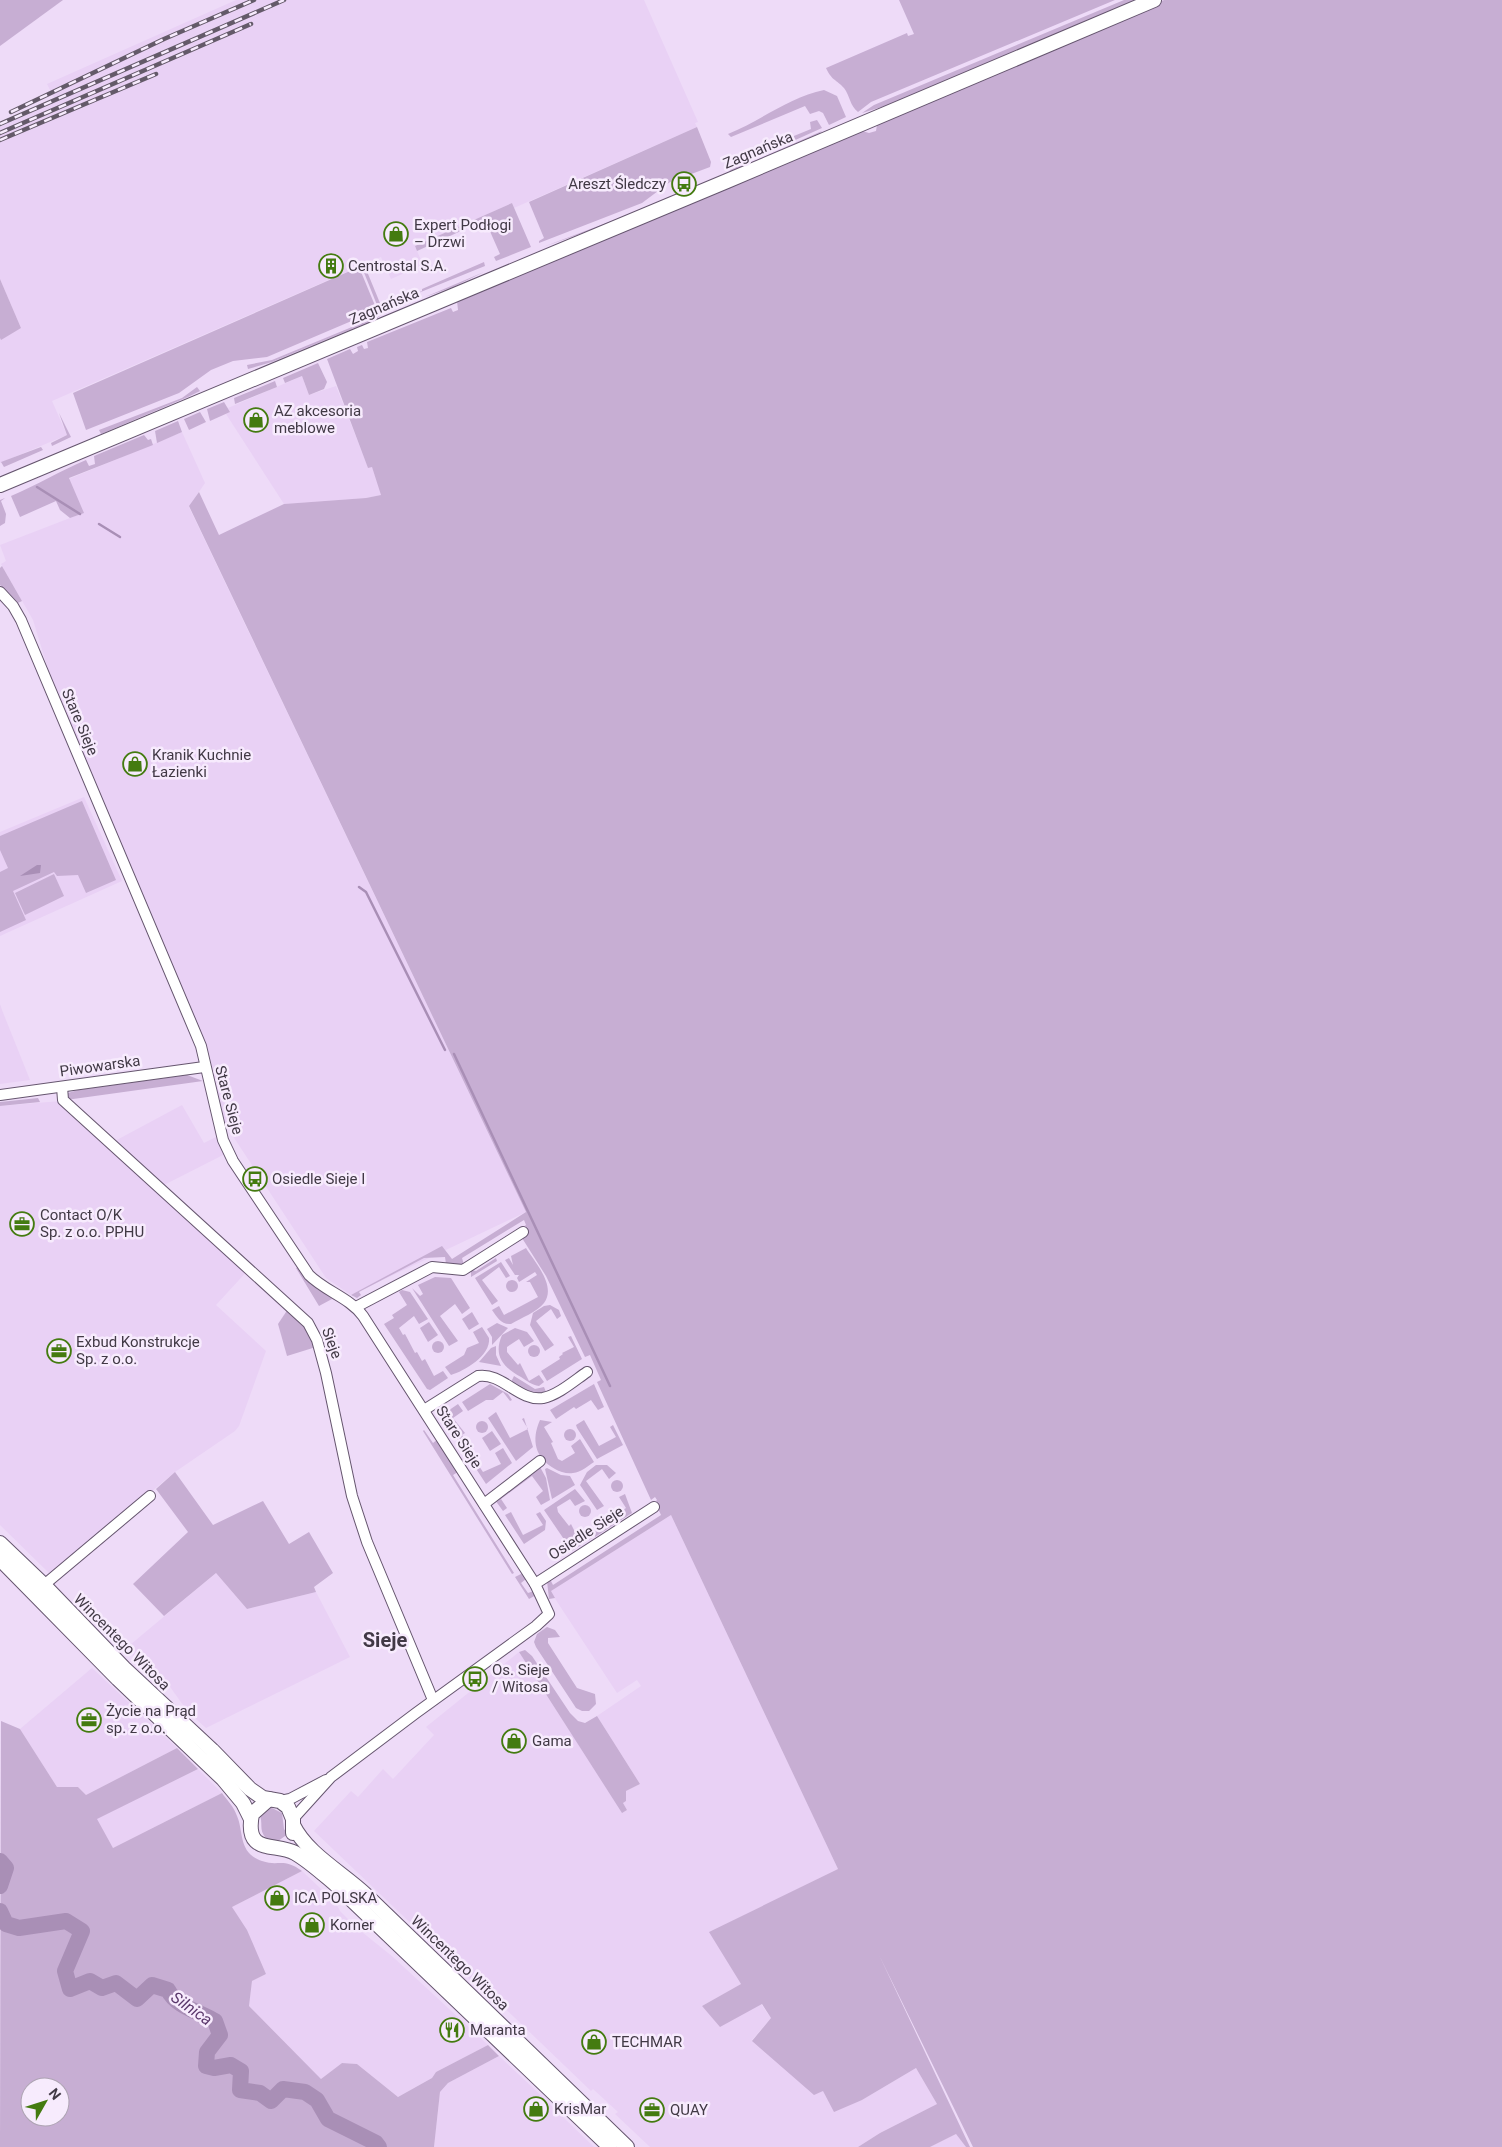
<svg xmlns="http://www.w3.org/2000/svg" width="1502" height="2147" viewBox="0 0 1502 2147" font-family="Roboto,sans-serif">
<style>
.built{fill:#e9d1f5}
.green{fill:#c7aed3;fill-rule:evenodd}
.water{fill:#a98fb6}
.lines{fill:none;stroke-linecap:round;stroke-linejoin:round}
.stream{stroke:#a98fb6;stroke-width:2.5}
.river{stroke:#a98fb6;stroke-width:16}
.street-casing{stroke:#65556e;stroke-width:12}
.secondary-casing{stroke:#65556e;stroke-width:16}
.street{stroke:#fff;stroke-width:10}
.secondary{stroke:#fff;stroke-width:14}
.rail-casing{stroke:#645a69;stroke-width:4.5}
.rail{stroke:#f7ebfd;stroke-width:2.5;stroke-dasharray:8;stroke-linecap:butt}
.labels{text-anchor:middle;stroke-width:5;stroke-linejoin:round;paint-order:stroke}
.street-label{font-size:15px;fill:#413945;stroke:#f7ebfd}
.poi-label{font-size:15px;fill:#413945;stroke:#f7ebfd;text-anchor:start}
.water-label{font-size:16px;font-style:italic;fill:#5a376b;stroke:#f7ebfd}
.district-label{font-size:20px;font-weight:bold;fill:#413945;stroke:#f7ebfd}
</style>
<rect width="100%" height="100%" fill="#eedbf8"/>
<g class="built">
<path d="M236 0H644L698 122 695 123 697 127 514 208 512 203 415 246 423 265 391 279 381 257 52 401 67 435 0 463V338L21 328 0 279V127L55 100 47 84Z"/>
<path d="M302 376 309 395 336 386 368 467H372L382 495 366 498 284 504 226 414 230 412 228 408Z"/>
<path d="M182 432 205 483 189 507 526 1212 351 1295 326 1278 225 1124 206 1044 72 733 51 679 33 620 1 564 6 561 0 545 83 513 69 479Z"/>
<path d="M84 797 122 881 0 936V832Z"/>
<path d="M0 1004 2 1010 30 1080 0 1084Z"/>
<path d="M61 1101 113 1142 182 1105 204 1143 216 1137 225 1154 162 1186 250 1268 216 1305 266 1351 239 1426 235 1431 175 1472 51 1575 0 1525V1106Z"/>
<path d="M671 1515 838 1869 710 1932 741 1984 702 2006 720 2026 761 2004 771 2018 752 2040 823 2091 862 2100 916 2068 937 2104 880 2133 858 2147H650L615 2114 618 2112 593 2089 591 2091 489 1993 486 1995 314 1831 351 1791 358 1797 383 1769 393 1779 434 1735 426 1727 519 1652 622 1812 627 1810 623 1803 626 1801V1791L640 1784 597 1716 641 1686 637 1680 617 1693 550 1591Z"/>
<path d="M216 1573 247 1609 316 1592 350 1657 206 1728 188 1712 168 1684 149 1665 124 1650Z"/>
<path d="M92 1668 177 1748 86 1795 78 1787H57L20 1729Z"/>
<path d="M198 1769 222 1793 113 1848 96 1819Z"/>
<path d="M302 1871 336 1903 340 1911 357 1928 393 1957 488 2045 436 2072 432 2078 398 2097 357 2064 342 2063 321 2079 249 2006 252 1981 266 1974 232 1907Z"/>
<path d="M499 2056 530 2085 594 2147H434L440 2092 448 2083Z"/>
<path d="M956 2134 966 2147H930Z"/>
</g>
<g class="green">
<path d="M0 0H63L0 46Z"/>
<path d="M899 0H1115L871 102 858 112C850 106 850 96 844 88 836 79 832 81 826 68L907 33 908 36 914 34Z"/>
<path d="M1124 0H1143L905 100 862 113 874 105Z"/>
<path d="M1164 0H1502V2147H973L879 1955 970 2147H966L956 2134 930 2147H858L880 2133 937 2104 916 2068 862 2100 834 2112 823 2091 814 2095 752 2041 771 2018 762 2004 720 2027 702 2006 741 1984 709 1932 838 1869 671 1515 551 1591 555 1598 549 1599 547 1581H551L553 1585 661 1515 655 1502 657 1500 655 1497 651 1500 597 1382 601 1380 590 1355 585 1357 546 1276 522 1238 523 1227 526 1225 524 1220 462 1258 464 1265 446 1264 445 1257 424 1258 359 1292 361 1295 357 1298 351 1295 442 1246 452 1259 526 1212 189 506 199 492 219 535 284 504 366 498 381 495 372 467 368 468 327 359 350 349 353 354 358 351 357 347 362 345 364 349 368 348 367 342 451 308 453 312 458 310 457 301 744 178 862 131 869 133 876 131 877 125 919 104Z"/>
<path d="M824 90 837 96 846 117 829 125 823 113 819 111 810 114 805 106 731 137 728 134C760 121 790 97 824 90Z"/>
<path d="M817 120 822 128 744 163 742 157 811 129 810 122Z"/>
<path d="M697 127 711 162 710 167 670 182 642 203 539 243V241L544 238 529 202Z"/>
<path d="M822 131 819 134 733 172 727 169 745 165Z"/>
<path d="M512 203 531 247 496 261 494 257 500 254 485 220 417 251 415 246Z"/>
<path d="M630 214 608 224 543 247Z"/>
<path d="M484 262 485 266 401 300 422 291V289Z"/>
<path d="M359 267 376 308 375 311 267 357 233 361 211 370 179 393 86 430 73 393Z"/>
<path d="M366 269 382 308 379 310 363 270Z"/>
<path d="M484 272 453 287 425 297Z"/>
<path d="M0 279 21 328 1 340 0 338Z"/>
<path d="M381 315 376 319 272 362 248 369 247 365 272 360Z"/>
<path d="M318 363 327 382 324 389 309 395 302 376 285 383 283 378Z"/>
<path d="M275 381 277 387 235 404 234 398Z"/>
<path d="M197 387 200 391 188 397 101 434 99 430 182 398Z"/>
<path d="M224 402 230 412 210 421 207 409Z"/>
<path d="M200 412 206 422 189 430 184 419Z"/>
<path d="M59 413 71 437 52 446 51 443 67 435Z"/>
<path d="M178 421 182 432 157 443 155 431Z"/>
<path d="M144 435 148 440 151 439 153 445 69 478 84 513 70 518 60 510 56 501 20 517 11 496C37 485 60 471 86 460L89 466 95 464 94 456Z"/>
<path d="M41 447 43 450 4 467 1 462Z"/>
<path d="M5 498 1 501 6 514 5 523 0 526V500Z"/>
<path d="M2 566 22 601 18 603 0 585V568Z"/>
<path d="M82 801 116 880 86 893 78 875 57 876 54 872 13 891 26 920 0 932V872L8 868 0 850V836Z"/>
<path d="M54 874 64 896 25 915 15 893Z"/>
<path d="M187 1075 203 1081 66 1100 68 1093 78 1090Z"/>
<path d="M38 1098 40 1102 0 1106V1102Z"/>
<path d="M526 1248C534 1261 557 1286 544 1303 537 1312 521 1318 511 1324 501 1325 497 1317 492 1310L499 1306 504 1315 538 1297 530 1282H526L537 1275 535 1272 519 1282 517 1278 519 1275H515L505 1260 509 1258 513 1265 511 1256Z"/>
<path d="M496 1258 497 1261 471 1277V1270L476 1271Z"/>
<path d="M501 1262 510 1276 506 1278 499 1267 482 1280 498 1301 492 1305 475 1278Z"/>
<path d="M298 1267 317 1289 345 1305 332 1299 319 1306 296 1268Z"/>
<path d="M435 1277 451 1278 470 1308 462 1314 455 1304 440 1316 458 1341 449 1346 412 1288 420 1296 423 1294 418 1285Z"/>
<circle cx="512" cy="1286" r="6"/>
<path d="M402 1290 410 1292 428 1319 419 1324 414 1316 399 1328 403 1335 405 1334 415 1353 417 1352 422 1361 425 1359 434 1376 443 1371 448 1378 430 1390 427 1389 384 1324 394 1318 392 1315 407 1305 399 1292Z"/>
<path d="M550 1305 559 1310 561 1316 557 1319 551 1309 536 1321 554 1345 545 1351 530 1325 533 1313 544 1306Z"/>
<path d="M288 1309 305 1324 316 1347 287 1356 278 1324Z"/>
<path d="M472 1312 479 1324 469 1330 462 1319Z"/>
<path d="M429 1322 438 1335 428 1342 420 1328Z"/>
<path d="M497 1323 508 1328 492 1345V1337L487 1329Z"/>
<path d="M482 1327 489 1338C491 1356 464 1371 451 1375L445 1367 464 1355 467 1348 479 1343 473 1332Z"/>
<path d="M515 1328 527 1332 534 1341 524 1347 519 1339 507 1347V1352L518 1365 520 1363 529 1381 539 1375 544 1382 539 1386C532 1385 527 1381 521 1377 503 1367 493 1356 502 1335Z"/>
<path d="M571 1336 582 1359 547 1381 541 1371 560 1359 559 1357 563 1354 562 1353 574 1347 568 1337Z"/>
<circle cx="438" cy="1347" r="6"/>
<circle cx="534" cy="1351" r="6"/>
<path d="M496 1346V1355L501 1366 479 1362 491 1348Z"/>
<path d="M514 1376 535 1389 544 1387 546 1392C534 1398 522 1389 511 1382Z"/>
<path d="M490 1384 508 1394 512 1400 510 1401 503 1392 493 1400H486L468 1411 462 1402Z"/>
<path d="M594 1384 604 1407 598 1410 591 1400 576 1409 574 1407 556 1419 550 1410Z"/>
<path d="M458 1404 463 1411 453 1418 465 1433 462 1435 467 1444 466 1445 480 1464 479 1466 483 1472 501 1464 495 1453 503 1448 512 1463 486 1484 447 1424 449 1422 446 1417 443 1418 442 1415Z"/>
<path d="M496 1412 510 1438 528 1429 522 1419 524 1418 533 1447 516 1461 488 1418Z"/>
<path d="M540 1420 552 1422 544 1427 553 1442 551 1443 558 1459 562 1461 575 1453 571 1446 580 1439 594 1462C588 1466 581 1472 573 1473 567 1474 560 1472 555 1469 535 1458 531 1440 540 1420Z"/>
<path d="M584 1420 599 1446 616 1437 610 1427 613 1425 623 1445 597 1459 577 1428 576 1425Z"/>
<circle cx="482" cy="1427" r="6"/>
<circle cx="570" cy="1435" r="6"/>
<path d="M424 1430 433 1443 438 1439 458 1472 453 1475 514 1573 512 1574 423 1431Z"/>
<path d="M492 1431 501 1444 490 1451 482 1438Z"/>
<path d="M539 1465 546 1478 550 1500 541 1505 536 1497 543 1491 532 1476 501 1499 507 1508 503 1511 495 1500Z"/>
<path d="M596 1465H607L616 1473 609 1479 602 1469 586 1481 604 1506 597 1510 580 1485 587 1472Z"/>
<path d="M547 1468 561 1475 570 1476 575 1485 552 1499 545 1469Z"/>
<path d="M175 1472 213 1525 263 1501 289 1544 309 1532 333 1573 314 1587 316 1592 247 1609 216 1573 164 1616 133 1584 188 1532 156 1489Z"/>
<circle cx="617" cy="1486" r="6"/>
<path d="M575 1489 585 1501 575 1506 570 1499 557 1507 558 1512 569 1526 571 1524 580 1542 590 1536 592 1538 572 1551 544 1510Z"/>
<path d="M625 1494 632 1513 595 1537 593 1531 626 1508 619 1497Z"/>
<circle cx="585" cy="1511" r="6"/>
<path d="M511 1512 523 1535 543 1525 536 1514 540 1512 546 1521 545 1530 524 1544 505 1515Z"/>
<path d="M523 1573 526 1579 521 1583 528 1593 534 1591 536 1595 529 1599 515 1577Z"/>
<path d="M547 1627 555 1630 560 1637 548 1638V1643L577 1688 595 1694 596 1704 589 1711H582L576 1708 536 1647 534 1642 537 1634Z"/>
<path d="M525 1650 532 1656 570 1713 578 1721 585 1723 597 1716 640 1784 626 1791V1801L623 1803 627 1810 622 1813 519 1652Z"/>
<path d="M1 1721 20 1729 57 1787H78L86 1795 177 1748 198 1769 97 1819 113 1848 222 1793C227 1800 234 1807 237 1816 244 1832 238 1853 262 1861 279 1867 283 1857 302 1871L232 1907 247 1930 266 1974 252 1981 249 2006 321 2079 342 2063 357 2064 398 2097 432 2078 436 2072 488 2045 499 2056 448 2083 440 2092 434 2147H0ZM30 2087H60V2117H30Z"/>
<path d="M270 1807 282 1813 284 1829 288 1834 278 1841 266 1838C258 1830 264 1822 259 1814Z"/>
</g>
<path class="water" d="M37 865H41L40 873 20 876Z"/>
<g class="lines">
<g class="stream">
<path d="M37 487 80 514"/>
<path d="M99 524 120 537"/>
<path d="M359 887 366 892 445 1050"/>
<path d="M454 1054 610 1386"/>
</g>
<g class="river">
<path d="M0 1861 6 1868 0 1886"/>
<path d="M0 1911 6 1924 19 1928 66 1921 82 1931 65 1971 70 1989 90 1981 102 1988 116 1983 137 1999 152 1985 168 1990C176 2007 201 2012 215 2021L220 2035 207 2052 206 2066 214 2068 231 2065 241 2071 240 2090 260 2093 271 2101 283 2089 305 2092 317 2100 328 2119 376 2143 379 2147"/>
</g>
<g class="street-casing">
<g id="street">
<path d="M0 592 13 606 21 620 201 1046 223 1140 233 1161 309 1275C325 1291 350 1298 363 1316L535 1584 549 1614 536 1626 416 1713 331 1777 293 1819"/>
<path d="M62 1087 63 1100 308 1323 317 1340 326 1373 352 1496 367 1542 433 1700"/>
<path d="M0 1095 204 1067"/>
<path d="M356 1307 432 1267 463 1270 523 1232"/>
<path d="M424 1410 478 1376C502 1372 519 1402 543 1398 558 1395 574 1381 587 1372"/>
<path d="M484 1504 540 1461"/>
<path d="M535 1584 654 1507"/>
<path d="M44 1585 150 1496"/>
<path d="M280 1801 290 1799 326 1780"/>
</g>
</g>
<g class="secondary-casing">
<g id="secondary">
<path d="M0 485 727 181 1154 0"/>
<path d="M0 1543 44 1585 124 1668 212 1750 250 1789 263 1798 280 1801 288 1807 293 1819V1833"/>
<path d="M0 1559 118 1679 223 1779 243 1803 251 1819"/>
<path d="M269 1799 252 1814C244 1856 275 1842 295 1853 309 1861 322 1873 335 1884L610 2147"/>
<path d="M293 1825C307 1854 343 1873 366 1895 453 1979 541 2063 627 2147"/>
</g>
</g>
<use href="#street" class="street"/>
<use href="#secondary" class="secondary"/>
<g class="rail-casing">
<g id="rail">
<path d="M11 112 164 39 254 0"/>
<path d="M0 124 284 0"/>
<path d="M0 133 251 24"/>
<path d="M0 140 156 74"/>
</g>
</g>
<use href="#rail" class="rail"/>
</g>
<defs>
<g id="bus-ring" transform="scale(1.25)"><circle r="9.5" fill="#f7ebfd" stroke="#447b10" stroke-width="1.5"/><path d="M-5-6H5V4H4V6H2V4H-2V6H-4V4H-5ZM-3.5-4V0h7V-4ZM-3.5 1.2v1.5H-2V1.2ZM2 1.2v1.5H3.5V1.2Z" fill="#447b10"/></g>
<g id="shop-ring" transform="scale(1.25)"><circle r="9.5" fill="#f7ebfd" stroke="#447b10" stroke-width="1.5"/><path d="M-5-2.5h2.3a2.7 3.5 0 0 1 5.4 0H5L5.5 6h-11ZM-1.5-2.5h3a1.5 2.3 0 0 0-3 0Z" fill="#447b10"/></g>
<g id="building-ring" transform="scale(1.25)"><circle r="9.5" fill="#f7ebfd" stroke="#447b10" stroke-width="1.5"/><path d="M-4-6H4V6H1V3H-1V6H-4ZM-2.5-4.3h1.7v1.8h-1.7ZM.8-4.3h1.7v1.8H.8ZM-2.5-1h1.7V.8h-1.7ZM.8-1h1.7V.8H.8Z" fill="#447b10"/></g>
<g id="office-ring" transform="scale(1.25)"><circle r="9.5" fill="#f7ebfd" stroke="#447b10" stroke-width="1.5"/><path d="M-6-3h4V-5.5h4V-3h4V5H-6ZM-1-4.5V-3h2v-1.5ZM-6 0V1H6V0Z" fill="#447b10"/></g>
<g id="restaurant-ring" transform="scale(1.25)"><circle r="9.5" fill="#f7ebfd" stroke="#447b10" stroke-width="1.5"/><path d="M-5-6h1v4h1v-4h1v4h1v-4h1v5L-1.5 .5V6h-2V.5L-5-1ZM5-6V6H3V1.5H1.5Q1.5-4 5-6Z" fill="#447b10"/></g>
</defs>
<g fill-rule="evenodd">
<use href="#bus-ring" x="684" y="184"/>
<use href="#shop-ring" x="396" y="234"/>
<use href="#building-ring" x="331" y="266"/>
<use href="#shop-ring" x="256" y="420"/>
<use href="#shop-ring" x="135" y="764"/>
<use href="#bus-ring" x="255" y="1179"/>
<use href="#office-ring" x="22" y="1224"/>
<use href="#office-ring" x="59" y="1351"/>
<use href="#bus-ring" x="475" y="1679"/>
<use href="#office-ring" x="89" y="1720"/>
<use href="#shop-ring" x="514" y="1741"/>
<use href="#shop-ring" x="277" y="1898"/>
<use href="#shop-ring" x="312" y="1925"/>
<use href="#restaurant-ring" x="452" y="2030"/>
<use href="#shop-ring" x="594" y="2042"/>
<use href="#shop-ring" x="536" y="2109"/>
<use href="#office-ring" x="652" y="2110"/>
</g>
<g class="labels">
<g class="street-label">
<text transform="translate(758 150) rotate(-23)" y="5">Zagnańska</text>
<text transform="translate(384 306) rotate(-23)" y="5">Zagnańska</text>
<text transform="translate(80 722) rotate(67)" y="5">Stare Sieje</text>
<text transform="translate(100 1066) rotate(-8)" y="5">Piwowarska</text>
<text transform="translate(229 1100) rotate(75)" y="5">Stare Sieje</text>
<text transform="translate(332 1343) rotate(70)" y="5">Sieje</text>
<text transform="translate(459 1437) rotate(57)" y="5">Stare Sieje</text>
<text transform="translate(586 1533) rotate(-33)" y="5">Osiedle Sieje</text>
<text transform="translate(122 1642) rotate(45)" y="5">Wincentego Witosa</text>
<text transform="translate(460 1963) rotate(44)" y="5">Wincentego Witosa</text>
</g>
<g class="poi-label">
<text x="666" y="189" text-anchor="end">Areszt Śledczy</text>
<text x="414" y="230">Expert Podłogi<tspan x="414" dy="17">– Drzwi</tspan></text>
<text x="348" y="271">Centrostal S.A.</text>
<text x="274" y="416">AZ akcesoria<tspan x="274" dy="17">meblowe</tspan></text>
<text x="152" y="760">Kranik Kuchnie<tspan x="152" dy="17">Łazienki</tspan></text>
<text x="272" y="1184">Osiedle Sieje I</text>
<text x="40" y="1220">Contact O/K<tspan x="40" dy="17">Sp. z o.o. PPHU</tspan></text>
<text x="76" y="1347">Exbud Konstrukcje<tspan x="76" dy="17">Sp. z o.o.</tspan></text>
<text x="492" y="1675">Os. Sieje<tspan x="492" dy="17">/ Witosa</tspan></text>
<text x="106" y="1716">Życie na Prąd<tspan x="106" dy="17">sp. z o.o.</tspan></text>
<text x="532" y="1746">Gama</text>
<text x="294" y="1903">ICA POLSKA</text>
<text x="330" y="1930">Korner</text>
<text x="470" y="2035">Maranta</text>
<text x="612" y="2047">TECHMAR</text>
<text x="554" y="2114">KrisMar</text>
<text x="670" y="2115">QUAY</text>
</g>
<g class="water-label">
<text transform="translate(192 2008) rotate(35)" y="6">Silnica</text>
</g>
<g class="district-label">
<text x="385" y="1647">Sieje</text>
</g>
</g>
<g transform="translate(45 2102) rotate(51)"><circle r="24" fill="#f7ebfd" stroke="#aea4b3"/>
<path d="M0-4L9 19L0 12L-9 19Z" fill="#447b10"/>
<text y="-8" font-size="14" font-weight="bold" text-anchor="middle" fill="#413945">N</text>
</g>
</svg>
